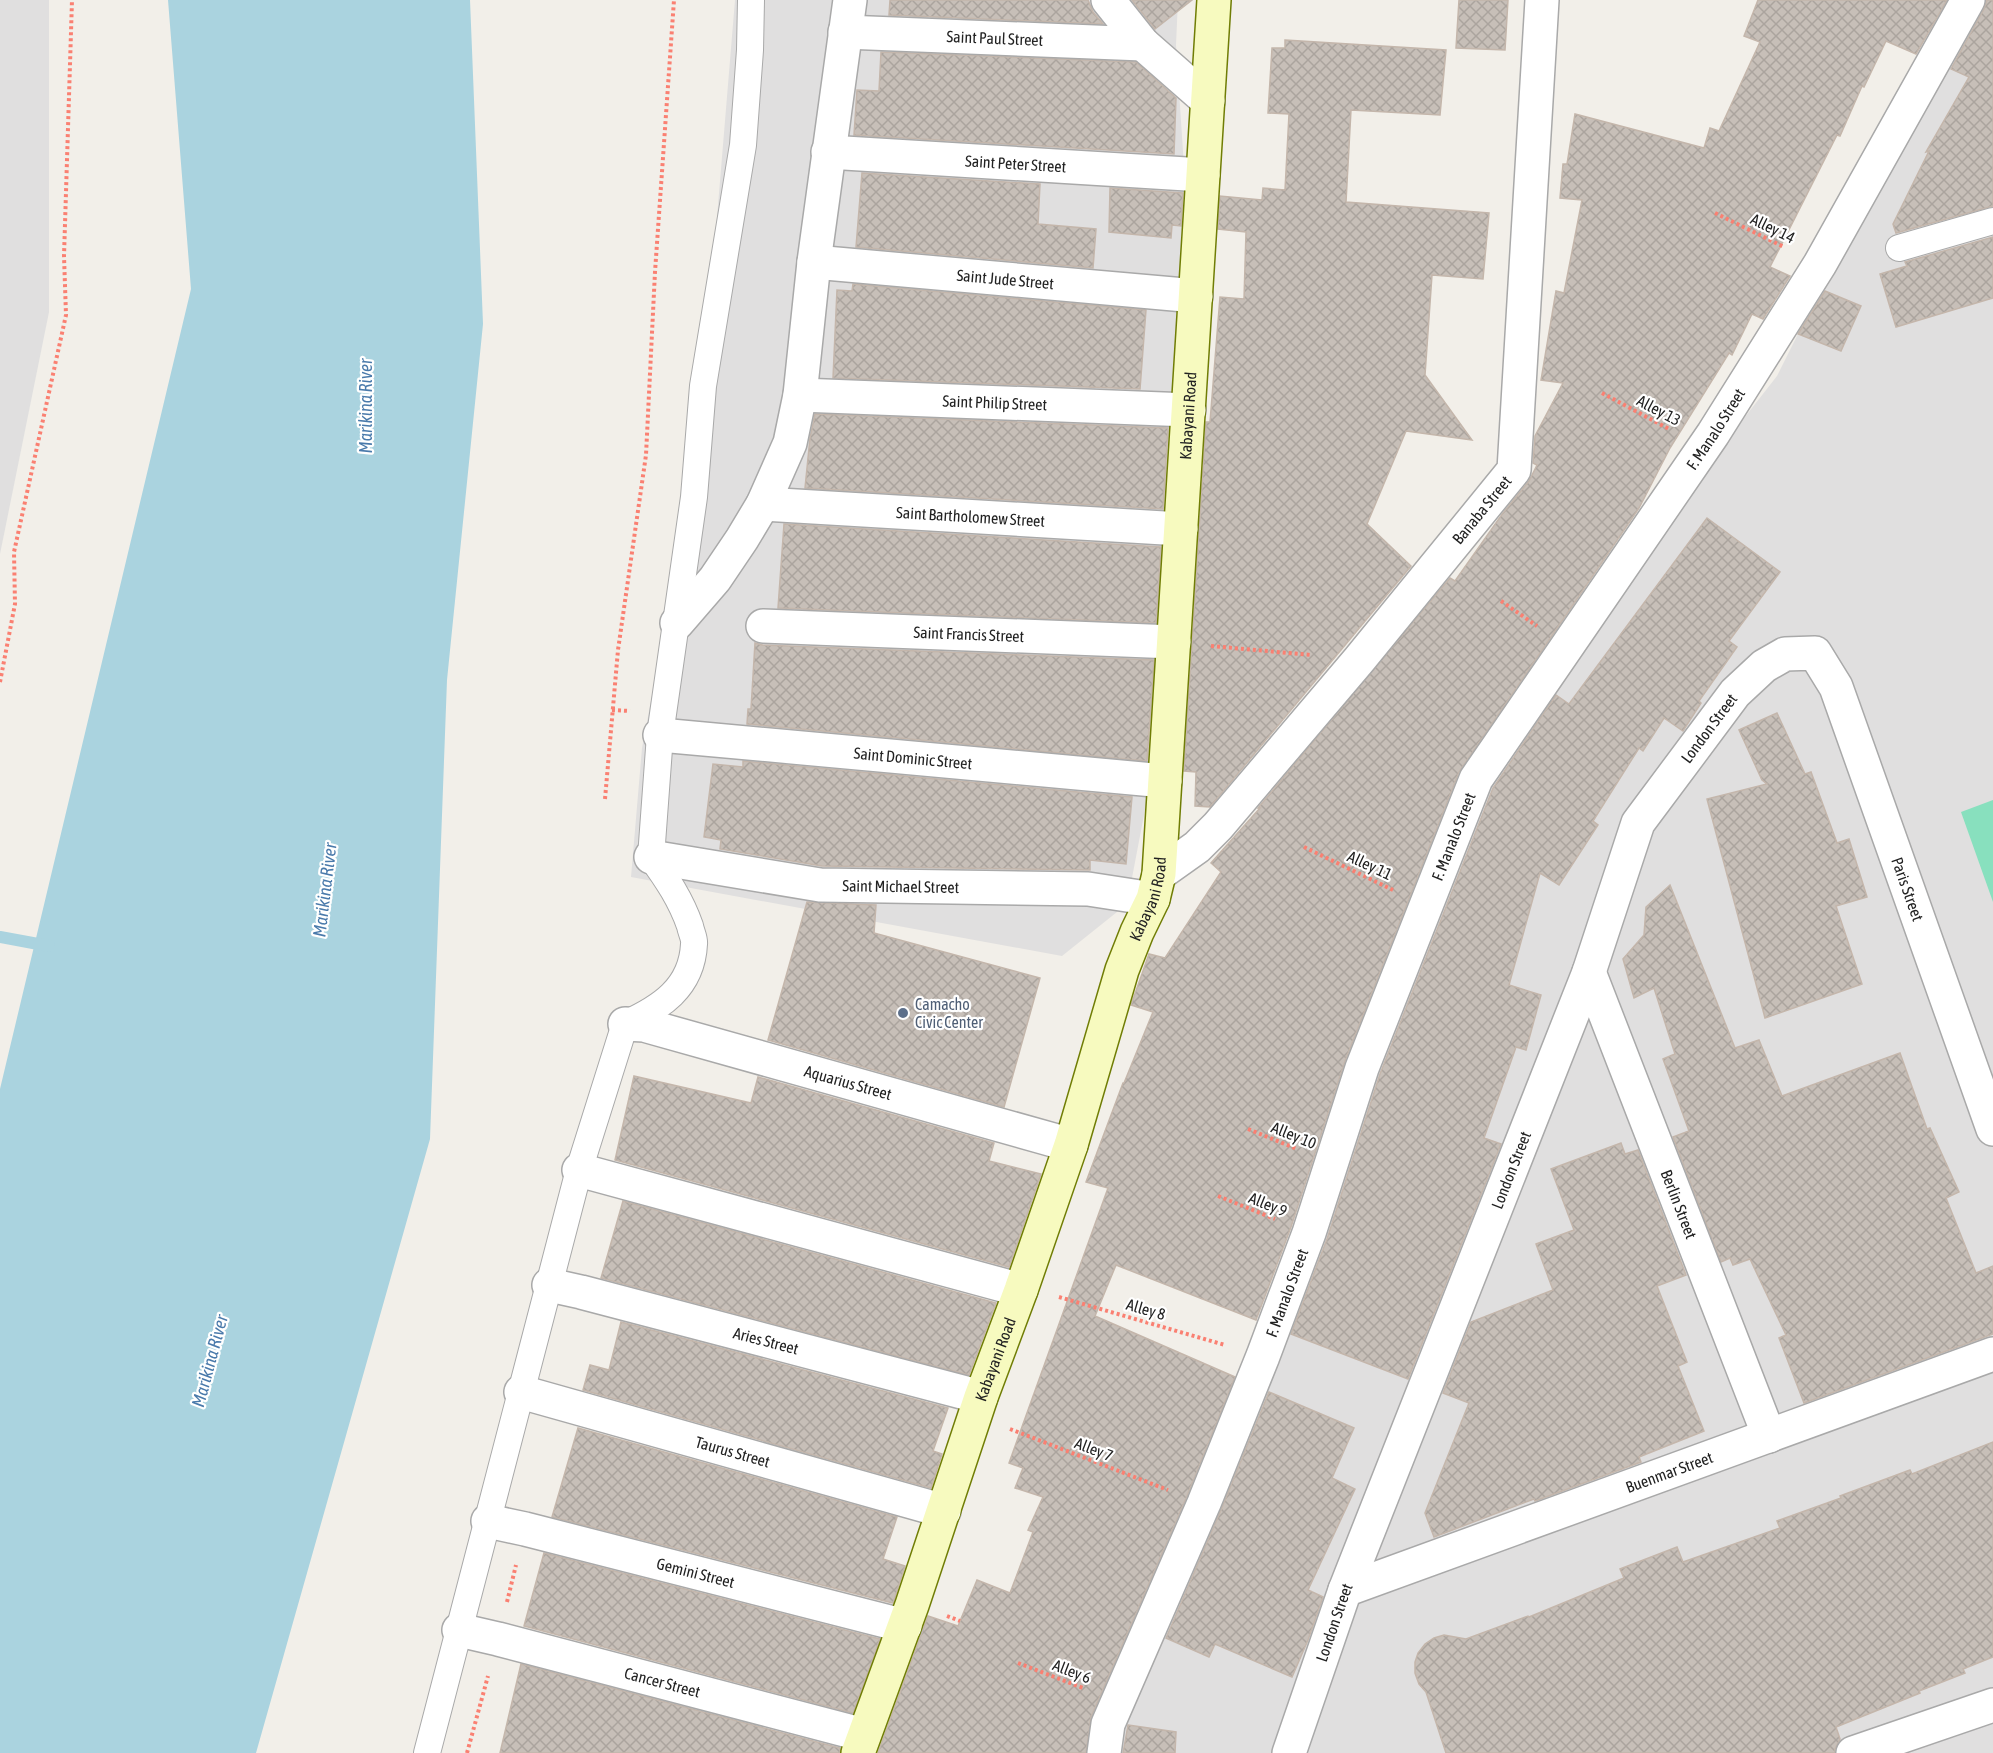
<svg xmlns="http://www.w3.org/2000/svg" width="1993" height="1753" viewBox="0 0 1993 1753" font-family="'Asap Condensed',sans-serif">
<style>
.residential{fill:#e0dfdf}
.pitch{fill:#88e0be}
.water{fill:#aad3df}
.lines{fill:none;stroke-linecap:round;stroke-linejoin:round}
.stream{stroke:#aad3df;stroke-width:12}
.building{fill:url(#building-cross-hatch);stroke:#c4b6ab;stroke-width:1.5}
.lane-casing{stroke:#a9a9a9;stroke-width:28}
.street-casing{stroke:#a9a9a9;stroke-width:36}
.secondary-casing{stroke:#707d05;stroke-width:36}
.path{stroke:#fa8072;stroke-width:4;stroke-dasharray:3 3;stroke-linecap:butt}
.lane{stroke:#fff;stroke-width:26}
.street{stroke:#fff;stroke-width:33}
.secondary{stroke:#f7fabf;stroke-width:33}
.service-dot{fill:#5c6f8a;stroke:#fff;stroke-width:2}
.labels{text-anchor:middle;stroke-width:4.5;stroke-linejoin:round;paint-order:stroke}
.street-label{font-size:16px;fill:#222;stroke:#fff}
.service-label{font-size:16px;fill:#4e5e75;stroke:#fff;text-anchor:start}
.water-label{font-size:18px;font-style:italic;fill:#4a7aab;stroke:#fff}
</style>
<defs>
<pattern id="building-cross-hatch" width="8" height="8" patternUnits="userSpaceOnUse" patternTransform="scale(1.5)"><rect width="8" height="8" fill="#c7bfb8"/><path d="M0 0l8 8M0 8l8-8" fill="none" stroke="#aba49e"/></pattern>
</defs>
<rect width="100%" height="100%" fill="#f2efe9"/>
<g class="residential">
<path d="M0 0H49V312L0 554Z"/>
<path d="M735 0H1178L1176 45 1191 273 1152 773 1127 904 1062 956 631 877 642 748 697 459Z"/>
<path d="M1965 0H1993V1753H1112L1114 1715 1273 1376 1383 1019 1462 819 1644 546 1777 376Z"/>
</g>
<path class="pitch" d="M1993 800V902L1961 812Z"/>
<path class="water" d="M168 0H470L483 324 447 680 430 1139 256 1753H0V1089L191 289Z"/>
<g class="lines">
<path class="stream" d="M0 937 49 946"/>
</g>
<g class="building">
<path d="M890 0H1088L1093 12 1103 24 889 15Z"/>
<path d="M1132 0H1192L1155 29Z"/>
<path d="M1459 0H1508L1505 50 1456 48Z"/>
<path d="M1758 0H1947L1916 54 1886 41 1864 87 1862 86 1840 136 1837 135 1770 267 1790 276 1763 319 1752 314 1732 355 1729 353 1670 448 1639 508 1459 772 1345 1061 1291 1227 1256 1320 1116 1265 1095 1316 1235 1377 1187 1496 1091 1717 1086 1753H878L928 1616 958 1626 977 1580 1010 1593 1033 1532 1028 1530 1043 1497 1015 1488 1023 1468 1009 1463 1108 1188 1086 1182 1123 1083H1124L1153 1012 1131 1005 1149 954 1165 958 1221 872 1211 863 1260 808H1258L1450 578 1455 581 1503 513 1529 481 1537 465 1533 463 1535 436 1563 383 1541 380 1556 291 1564 293 1582 200 1560 198 1563 164H1567L1575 114 1704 148 1710 128 1719 131 1760 42 1744 36Z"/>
<path d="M1987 0H1993V206L1896 233 1893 224 1929 151 1926 152 1969 77 1951 69 1984 9Z"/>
<path d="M1285 40 1446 50 1440 115 1351 110 1346 202 1489 213 1483 279 1432 275 1425 375 1472 440 1406 431 1367 524 1411 566 1210 807 1195 806 1196 772 1184 771 1206 422H1210L1220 297 1244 299 1246 232 1218 229 1220 196 1262 200 1263 188 1285 190 1289 114 1268 113 1272 48H1285Z"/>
<path d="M881 52 1136 62 1176 98 1174 154 854 135 857 90 879 91Z"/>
<path d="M862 173 1040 184 1038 224 1096 229 1093 268 856 247Z"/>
<path d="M1110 188 1183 193 1181 226 1172 225 1171 238 1109 232Z"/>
<path d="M1993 237V298L1896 327 1880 274 1907 266 1905 262Z"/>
<path d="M853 284 1146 310 1140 389 833 378 837 290 852 291Z"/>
<path d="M1825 291 1861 306 1841 351 1798 334Z"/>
<path d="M815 414 1168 428 1163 509 805 488 810 438Z"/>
<path d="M1707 518 1780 572 1729 641 1737 647 1699 701 1701 703 1683 731 1664 718 1643 751 1639 748 1593 821 1598 825 1559 885 1540 873 1509 985 1541 995 1526 1050 1516 1047 1484 1138 1501 1144 1408 1379 1291 1334 1327 1239 1380 1074 1493 788 1556 695 1569 704Z"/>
<path d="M784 524 1161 547 1156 623 778 608Z"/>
<path d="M755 643 762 645 1154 660 1147 761 747 724 748 709H751Z"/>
<path d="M1777 713 1805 774 1811 772 1837 843 1849 839 1867 897 1836 906 1862 984 1765 1018 1707 799 1767 784 1762 780 1739 730Z"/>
<path d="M743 761 1132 797 1126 864 1090 860V870L822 866 720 849 721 840 704 837 713 764 743 767Z"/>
<path d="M1670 885 1735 1048 1759 1040 1782 1096 1900 1053 1927 1129 1930 1128 1959 1192 1946 1198 1976 1273 1993 1266V1334L1804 1403 1779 1338 1786 1335 1750 1259 1733 1265 1730 1258 1721 1262 1673 1137 1689 1131 1663 1059 1675 1054 1654 988 1634 998 1623 959 1644 935 1646 907Z"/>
<path d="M807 902 876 905 874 933 1040 978 1004 1107 768 1040Z"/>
<path d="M634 1076 751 1103 758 1077 994 1143 989 1161 1041 1174 1009 1267 615 1160Z"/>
<path d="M1621 1143 1625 1154 1638 1150 1686 1275 1657 1286 1687 1362 1678 1366 1704 1431 1639 1457 1641 1462 1535 1501 1534 1499 1434 1537 1425 1513 1469 1403 1443 1393 1471 1322 1553 1290 1536 1244 1574 1230 1551 1169Z"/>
<path d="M623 1201 996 1303 969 1375 601 1278Z"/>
<path d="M621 1322 948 1408 933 1451 942 1454 931 1488 583 1390 590 1365 609 1370Z"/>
<path d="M1269 1392 1354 1428 1332 1478 1355 1489 1308 1590 1323 1597 1308 1640 1292 1677 1215 1644 1209 1657 1166 1638 1221 1510Z"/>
<path d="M578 1428 897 1517 883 1559 905 1566 893 1603 552 1517Z"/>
<path d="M1993 1442V1657L1963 1669 1965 1673 1919 1691 1920 1693 1836 1727 1840 1739 1835 1749V1753H1446L1426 1692 1419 1684 1415 1673V1662L1418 1653 1425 1644 1434 1638 1444 1635 1466 1639 1528 1616 1529 1617 1624 1578 1620 1569 1677 1547 1683 1562 1780 1528 1777 1521 1841 1498 1840 1496 1910 1470 1912 1474Z"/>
<path d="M544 1553 880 1639 853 1713 524 1626Z"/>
<path d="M521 1664 840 1748V1753H500Z"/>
<path d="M1128 1725 1176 1732 1175 1753H1123Z"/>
</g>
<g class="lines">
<g class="lane-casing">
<g id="lane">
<path d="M1899 248 1993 221"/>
<path d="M427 1753 579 1170 625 1024C660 1008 692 988 694 944 695 939 691 932 690 926 681 900 667 879 651 857L660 735 694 497 703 386 743 145 750 50 751 0"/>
</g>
</g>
<g class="street-casing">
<g id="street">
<path d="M1108 0 1143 44 1208 101"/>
<path id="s1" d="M845 32 1143 44"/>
<path id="s2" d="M828 152 1203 175"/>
<path id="s3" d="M814 262 1196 296"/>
<path id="s4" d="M800 395 1189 410"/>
<path id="s5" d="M763 504 1181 529"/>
<path d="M677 623 715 579 742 539 763 504 790 443 800 395 814 262 850 0"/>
<path id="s6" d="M763 626 1174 642"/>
<path id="s7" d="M660 735 1165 781"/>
<path id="s8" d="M651 857 820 885 1088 889 1153 899"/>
<path id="s9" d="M1159 874 1197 847 1218 826 1359 660 1514 470 1542 0"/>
<path id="s10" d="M1589 972 1769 1436"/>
<path id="s11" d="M625 1024 644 1025 1071 1145"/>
<path d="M579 1170 1021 1290"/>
<path id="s12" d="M549 1285 581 1292 981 1397"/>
<path id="s13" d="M521 1392 944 1511"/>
<path id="s14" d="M488 1521 525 1529 905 1626"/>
<path id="s15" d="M1345 1590 1993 1354"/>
<path id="s16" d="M459 1630 498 1639 864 1735"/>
<path id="s17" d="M1104 1753 1108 1724 1204 1503 1263 1356 1309 1233 1362 1068 1476 779 1713 434 1820 264 1968 0"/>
<path id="s18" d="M1289 1753 1345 1590 1589 972 1638 823 1735 693 1764 666 1785 654 1815 653 1836 687 1993 1129"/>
<path d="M1853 1753 1993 1705"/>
</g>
</g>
<g class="secondary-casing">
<g id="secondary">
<path id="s19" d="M858 1753 912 1605 981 1397 1021 1290 1071 1145 1122 970 1137 932 1153 899 1159 874 1214 0"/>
</g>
</g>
<g class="path">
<path d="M1715 213 1784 247"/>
<path d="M1602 393 1669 429"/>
<path d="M1501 601 1537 626"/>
<path d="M1211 646 1311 655"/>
<path d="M0 682 15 604 14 552 66 315 64 256 72 0"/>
<path d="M612 710 630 711"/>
<path d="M605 799 618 650 646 455 655 272 674 0"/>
<path d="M1304 847 1393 890"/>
<path d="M1248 1129 1297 1149"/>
<path d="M1218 1196 1275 1219"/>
<path d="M1059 1297 1225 1345"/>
<path d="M1010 1429 1168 1490"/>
<path d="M507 1602 516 1565"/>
<path d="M947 1616 960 1621"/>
<path d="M1018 1663 1083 1688"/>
<path d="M467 1753 488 1676"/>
</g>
<use href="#lane" class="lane"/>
<use href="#street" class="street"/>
<use href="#secondary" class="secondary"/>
</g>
<circle class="service-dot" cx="903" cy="1013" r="6"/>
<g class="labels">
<g class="street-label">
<text dy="6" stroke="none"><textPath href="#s1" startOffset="150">Saint Paul Street</textPath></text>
<text dy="6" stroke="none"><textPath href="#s2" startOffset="188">Saint Peter Street</textPath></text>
<text transform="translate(1773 228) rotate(26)" y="6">Alley 14</text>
<text dy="6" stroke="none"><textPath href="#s3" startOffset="192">Saint Jude Street</textPath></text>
<text dy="6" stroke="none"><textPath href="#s4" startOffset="195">Saint Philip Street</textPath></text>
<text transform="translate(1659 410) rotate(28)" y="6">Alley 13</text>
<text dy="6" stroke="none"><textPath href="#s19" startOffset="1389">Kabayani Road</textPath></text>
<text dy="6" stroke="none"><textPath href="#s17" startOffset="1468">F. Manalo Street</textPath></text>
<text dy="6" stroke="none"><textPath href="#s9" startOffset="488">Banaba Street</textPath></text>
<text dy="6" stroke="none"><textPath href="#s5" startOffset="208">Saint Bartholomew Street</textPath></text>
<text dy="6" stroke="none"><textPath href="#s6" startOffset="206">Saint Francis Street</textPath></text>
<text dy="6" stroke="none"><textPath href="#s18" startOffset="1112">London Street</textPath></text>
<text dy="6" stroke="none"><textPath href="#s7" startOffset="254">Saint Dominic Street</textPath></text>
<text dy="6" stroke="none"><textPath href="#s17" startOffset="982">F. Manalo Street</textPath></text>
<text transform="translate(1370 865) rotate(25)" y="6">Alley 11</text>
<text dy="6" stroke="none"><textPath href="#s8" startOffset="252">Saint Michael Street</textPath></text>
<text dy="6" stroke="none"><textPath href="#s18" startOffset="1504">Paris Street</textPath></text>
<text dy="6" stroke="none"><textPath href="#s19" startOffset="903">Kabayani Road</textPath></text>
<text dy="6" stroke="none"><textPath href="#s11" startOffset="231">Aquarius Street</textPath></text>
<text transform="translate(1294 1135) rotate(22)" y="6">Alley 10</text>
<text dy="6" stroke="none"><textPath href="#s18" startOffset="624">London Street</textPath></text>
<text transform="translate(1268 1204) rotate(22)" y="6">Alley 9</text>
<text dy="6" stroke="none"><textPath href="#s10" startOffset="249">Berlin Street</textPath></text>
<text dy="6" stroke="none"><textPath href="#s17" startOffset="496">F. Manalo Street</textPath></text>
<text transform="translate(1146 1309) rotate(16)" y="6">Alley 8</text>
<text dy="6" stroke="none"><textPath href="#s12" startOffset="224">Aries Street</textPath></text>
<text dy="6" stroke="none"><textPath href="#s19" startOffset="417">Kabayani Road</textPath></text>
<text transform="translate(1094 1449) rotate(21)" y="6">Alley 7</text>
<text dy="6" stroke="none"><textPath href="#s13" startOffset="220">Taurus Street</textPath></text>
<text dy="6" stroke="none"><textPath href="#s15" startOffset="345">Buenmar Street</textPath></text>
<text dy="6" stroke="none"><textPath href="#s14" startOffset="214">Gemini Street</textPath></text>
<text dy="6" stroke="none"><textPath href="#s18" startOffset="138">London Street</textPath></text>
<text transform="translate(1072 1671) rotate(21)" y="6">Alley 6</text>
<text dy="6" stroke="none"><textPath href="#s16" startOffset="210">Cancer Street</textPath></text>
</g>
<g class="service-label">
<text x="915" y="1010">Camacho<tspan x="915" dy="18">Civic Center</tspan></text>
</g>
<g class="water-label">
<text transform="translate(366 406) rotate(-90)" y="6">Marikina River</text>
<text transform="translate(325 890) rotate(-83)" y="6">Marikina River</text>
<text transform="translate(210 1361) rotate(-75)" y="6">Marikina River</text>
</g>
</g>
</svg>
